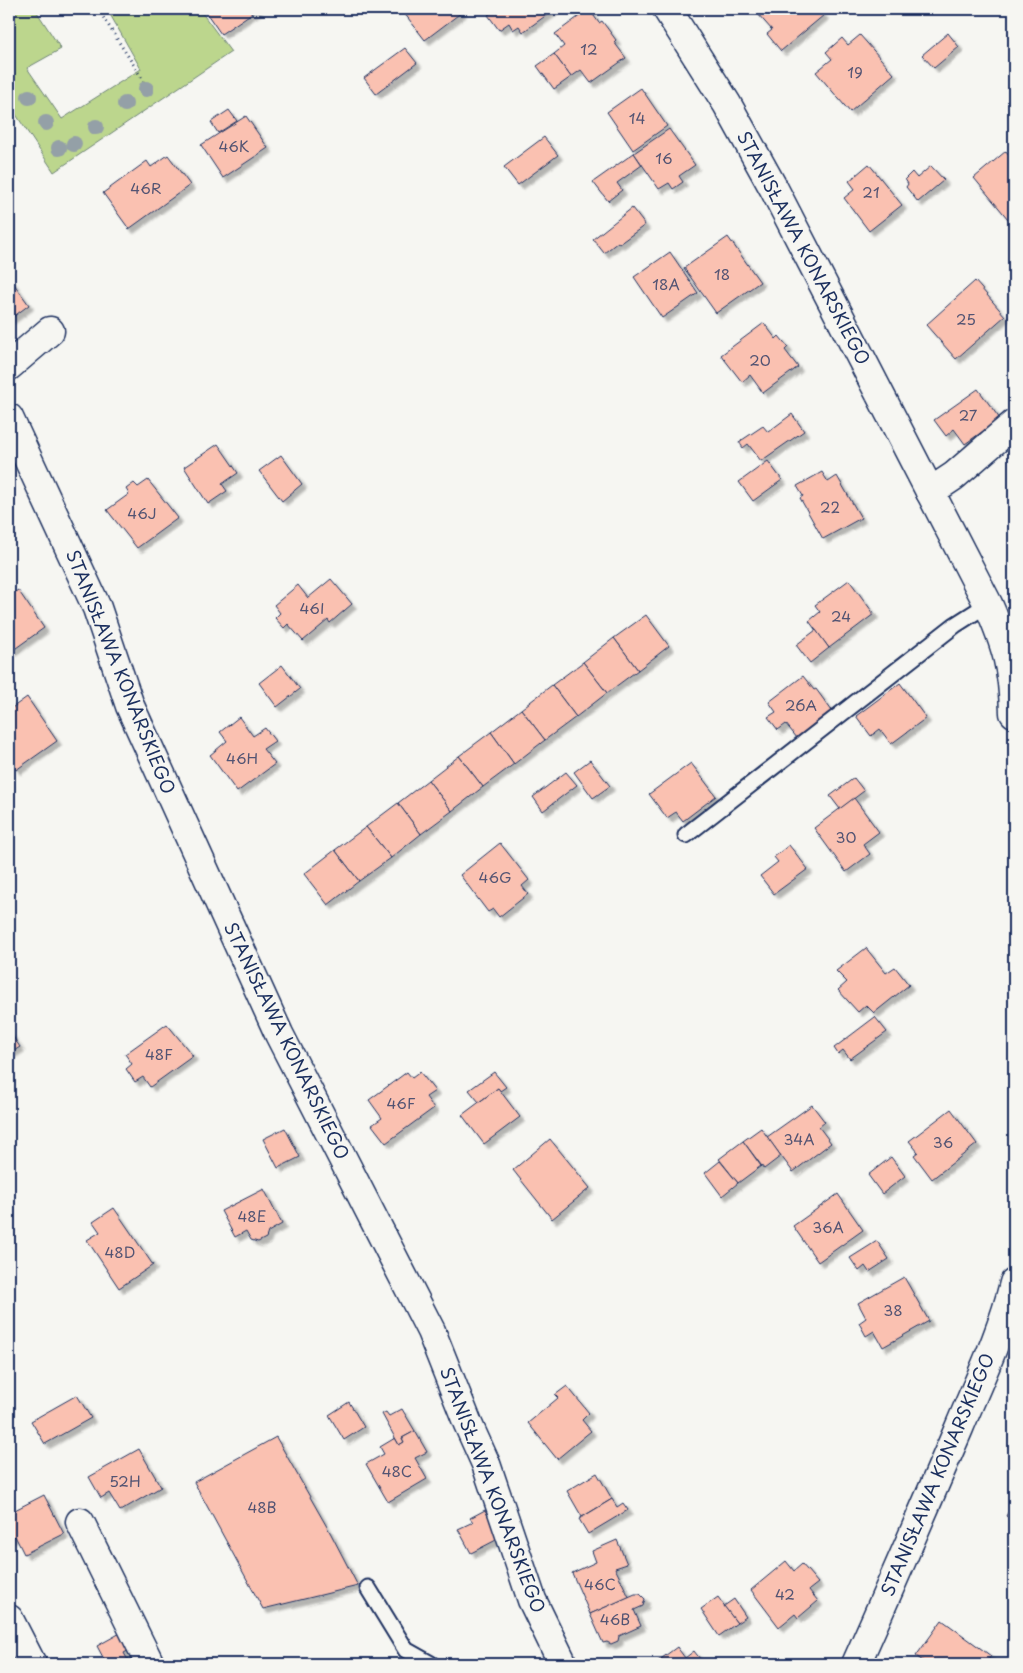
<svg xmlns="http://www.w3.org/2000/svg" width="1023" height="1673" viewBox="0 0 1023 1673" font-family="'Playpen Sans',sans-serif">
<style>
.green{fill:#bcd68d;stroke:#6c8276}
.building{fill:#fac1b1;stroke:#1b2f5e;filter:url(#shadow)}
.lines{fill:none;stroke-linecap:round;stroke-linejoin:round}
.service-casing{stroke:#1b2f5e;stroke-width:19}
.minor-casing{stroke:#1b2f5e;stroke-width:31}
.tertiary-casing{stroke:#1b2f5e;stroke-width:31}
.path{stroke:#1b2f5e;stroke-width:3;stroke-dasharray:1 4;stroke-linecap:butt}
.service{stroke:#f6f6f2;stroke-width:15}
.minor{stroke:#f6f6f2;stroke-width:28}
.tertiary{stroke:#f6f6f2;stroke-width:28}
.tree{fill:#94a0a7}
.labels{text-anchor:middle;stroke-width:4.5;stroke-linejoin:round;paint-order:stroke}
.number-label{font-size:15px;fill:#535473}
.street-label{font-size:18px;fill:#1b2f5e;stroke:#f6f6f2}
</style>
<defs>
<filter id="shadow"><feDropShadow dx="4.5" dy="4.5" stdDeviation="1" flood-color="#0004"/></filter>
</defs>
<rect width="100%" height="100%" fill="#f6f6f2"/>
<filter id="ink" filterUnits="userSpaceOnUse"><feTurbulence type="fractalNoise" baseFrequency=".02" numOctaves="2"/><feDisplacementMap in="SourceGraphic" scale="10" xChannelSelector="R" yChannelSelector="G"/><feConvolveMatrix kernelMatrix="1 2 1 2 8 2 1 2 1" color-interpolation-filters="sRGB"/></filter>
<g filter="url(#ink)">
<path class="green" d="M9 9H35L61 49 27 68 62 119 141 69 107 9H199L231 52 54 172 9 104Z"/>
<g class="building">
<path d="M208 9H258L221 34 205 11Z"/>
<path d="M401 9H459L462 12 425 40Z"/>
<path d="M497 9H555L523 32 519 26 513 30 509 23 499 30 488 15Z"/>
<path d="M589 9 599 23 602 21 616 40 614 42 626 58 591 83 581 70 571 77 554 54 564 46 555 34Z"/>
<path d="M761 9H818L824 15 781 51 767 34 772 30 757 13Z"/>
<path d="M948 33 959 47 934 68 922 55Z"/>
<path d="M860 35 894 74 850 112 816 72 832 59 826 52 842 38 848 45Z"/>
<path d="M405 48 417 63 376 94 364 78Z"/>
<path d="M554 54 571 77 554 89 537 66Z"/>
<path d="M641 88 667 126 633 150 607 112Z"/>
<path d="M229 110 237 121 218 133 211 122Z"/>
<path d="M246 116 268 148 223 178 201 145Z"/>
<path d="M669 129 695 165 679 176 683 182 673 189 669 183 659 189 634 153Z"/>
<path d="M544 137 558 155 518 185 504 167Z"/>
<path d="M1006 151 1014 161V214L1008 219 974 178Z"/>
<path d="M634 153 642 165 617 183 622 190 608 201 593 182Z"/>
<path d="M168 155 190 185 129 229 103 193 147 161 151 167Z"/>
<path d="M869 164 902 205 869 231 844 198 855 189 849 181Z"/>
<path d="M931 166 944 180 918 202 906 187 908 184 905 179 912 172 917 178Z"/>
<path d="M632 208 645 225 619 244 618 242 604 253 593 239Z"/>
<path d="M728 237 760 282 716 313 684 268Z"/>
<path d="M670 252 698 293 662 318 634 277Z"/>
<path d="M9 277 29 305 9 320Z"/>
<path d="M975 281 1005 316 956 359 926 325Z"/>
<path d="M764 323 776 339 779 336 788 347 785 350 798 367 763 393 750 375 742 382 721 355Z"/>
<path d="M978 389 1000 419 965 444 954 429 946 436 934 420Z"/>
<path d="M792 414 804 431 761 461 748 444 743 448 739 442 763 426 768 432Z"/>
<path d="M218 444 238 473 222 484 227 491 208 504 184 467Z"/>
<path d="M281 455 302 484 282 501 259 471Z"/>
<path d="M768 461 782 480 753 501 739 482Z"/>
<path d="M822 472 828 482 837 476 861 518 823 539 800 498 803 496 797 486Z"/>
<path d="M148 480 178 518 137 548 107 510 129 494 126 489 134 483 138 487Z"/>
<path d="M331 579 352 604 330 623 328 620 303 641 288 624 284 628 275 618 280 613 274 605 298 585 308 598Z"/>
<path d="M849 580 874 614 829 648 809 621 820 612 815 605Z"/>
<path d="M18 590 44 628 9 653V596Z"/>
<path d="M646 615 669 646 638 670 614 638Z"/>
<path d="M816 630 829 648 810 663 796 645Z"/>
<path d="M614 638 638 670 607 693 583 662Z"/>
<path d="M583 662 607 693 576 717 552 685Z"/>
<path d="M282 665 300 689 277 707 259 683Z"/>
<path d="M803 676 814 690 816 689 832 711 797 738 786 724 778 730 768 717 776 712 769 702Z"/>
<path d="M900 683 926 718 891 744 880 729 871 736 856 716Z"/>
<path d="M552 685 576 717 545 740 521 709Z"/>
<path d="M27 697 57 741 16 770 9 760V710Z"/>
<path d="M521 709 545 740 514 764 491 732Z"/>
<path d="M239 717 253 736 265 728 275 741 263 749 275 764 237 792 210 755 227 741 220 732Z"/>
<path d="M491 732 514 764 483 787 459 756Z"/>
<path d="M459 756 483 787 452 811 428 780Z"/>
<path d="M590 760 610 786 593 798 574 772Z"/>
<path d="M691 763 716 796 683 821 676 812 667 818 649 794Z"/>
<path d="M566 772 577 785 543 811 533 797Z"/>
<path d="M854 778 864 791 840 809 830 796Z"/>
<path d="M428 780 452 811 421 834 398 803Z"/>
<path d="M854 798 879 832 863 844 870 854 846 872 814 828Z"/>
<path d="M398 803 421 834 391 858 366 827Z"/>
<path d="M366 827 391 858 359 881 335 850Z"/>
<path d="M500 843 529 880 522 886 528 894 499 917 493 909 488 912 460 875Z"/>
<path d="M789 845 808 869 774 894 760 876 778 862 774 857Z"/>
<path d="M335 850 359 881 328 905 304 874Z"/>
<path d="M866 948 886 973 895 967 909 985 874 1013 866 1005 858 1012 838 990 847 982 836 971Z"/>
<path d="M875 1017 887 1032 850 1059 843 1050 838 1054 834 1048Z"/>
<path d="M167 1024 193 1056 150 1087 143 1077 135 1082 126 1069 132 1064 125 1054Z"/>
<path d="M9 1031 20 1047 9 1054Z"/>
<path d="M407 1072 412 1078 420 1072 435 1091 426 1097 434 1108 386 1143 372 1125 382 1118 369 1100Z"/>
<path d="M494 1072 506 1087 500 1091 498 1088 479 1102 469 1090Z"/>
<path d="M498 1088 520 1117 484 1144 462 1115Z"/>
<path d="M812 1105 825 1122 819 1127 831 1143 793 1172 767 1137Z"/>
<path d="M951 1109 977 1144 932 1179 914 1155 918 1152 909 1141Z"/>
<path d="M285 1128 300 1157 278 1168 263 1139Z"/>
<path d="M761 1128 781 1156 764 1169 743 1141Z"/>
<path d="M550 1139 590 1188 552 1219 513 1170Z"/>
<path d="M743 1141 761 1166 738 1183 719 1159Z"/>
<path d="M891 1157 905 1176 882 1194 868 1175Z"/>
<path d="M720 1161 738 1183 722 1196 705 1173Z"/>
<path d="M264 1189 282 1224 268 1232 266 1238 258 1242 251 1240 246 1231 235 1237 221 1211Z"/>
<path d="M838 1194 863 1230 818 1262 793 1226Z"/>
<path d="M114 1208 153 1265 119 1288 87 1240 100 1232 93 1222Z"/>
<path d="M877 1241 889 1259 869 1272 865 1266 859 1271 850 1258Z"/>
<path d="M904 1277 929 1321 883 1347 874 1331 866 1336 859 1323 866 1318 858 1303Z"/>
<path d="M567 1386 589 1413 582 1420 591 1431 557 1459 528 1423 558 1398 555 1395Z"/>
<path d="M77 1395 91 1418 45 1444 31 1421Z"/>
<path d="M349 1402 364 1427 344 1440 329 1415Z"/>
<path d="M402 1409 415 1431 402 1438 404 1442 399 1445 382 1414 386 1412 389 1416Z"/>
<path d="M415 1431 427 1452 415 1458 427 1479 388 1502 366 1464 384 1454 380 1447 395 1438 399 1445 404 1442 402 1438Z"/>
<path d="M276 1437 331 1534 358 1586 263 1609 194 1482Z"/>
<path d="M139 1449 161 1487 120 1511 109 1493 101 1498 89 1477Z"/>
<path d="M597 1473 612 1499 582 1517 567 1491Z"/>
<path d="M44 1495 64 1534 24 1554 15 1536 9 1540V1513Z"/>
<path d="M612 1499 617 1507 623 1503 628 1510 588 1534 579 1519Z"/>
<path d="M1014 1502V1521L1006 1516Z"/>
<path d="M485 1510 500 1538 471 1553 458 1529 473 1522 470 1518Z"/>
<path d="M617 1540 627 1564 615 1568 629 1597 590 1614 572 1573 596 1562 592 1551Z"/>
<path d="M786 1561 794 1571 802 1564 818 1583 809 1590 818 1601 798 1618 795 1614 779 1627 751 1590Z"/>
<path d="M635 1594H640L645 1599 643 1606 634 1610 641 1626 619 1636 618 1641 611 1644 607 1642 603 1643 590 1614Z"/>
<path d="M718 1597 737 1623 719 1636 701 1609Z"/>
<path d="M734 1599 746 1617 737 1623 724 1606Z"/>
<path d="M942 1620 991 1656 985 1664H927L916 1656Z"/>
<path d="M124 1631 133 1648 124 1653 130 1664H103L106 1663 97 1646Z"/>
<path d="M677 1647 685 1658 694 1651 704 1664H654Z"/>
</g>
<g class="lines">
<g class="service-casing">
<g id="service">
<path d="M686 835 955 625 988 604"/>
<path d="M368 1588 406 1650 431 1664"/>
</g>
</g>
<g class="minor-casing">
<g id="minor">
<path d="M9 366 50 331"/>
<path d="M9 418 97 608 130 706 279 1034 431 1331 468 1424 486 1464 532 1600 563 1664"/>
<path d="M930 492 954 476 1014 424"/>
<path d="M80 1522 150 1664"/>
<path d="M9 1619 32 1664"/>
</g>
</g>
<g class="tertiary-casing">
<g id="tertiary">
<path d="M667 9 727 104 774 189 988 604C1006 645 1013 668 1014 713"/>
<path d="M856 1664C891 1586 925 1507 959 1428 979 1380 1002 1333 1014 1283"/>
</g>
</g>
<path class="path" d="M98 9 145 83"/>
<use href="#service" class="service"/>
<use href="#minor" class="minor"/>
<use href="#tertiary" class="tertiary"/>
</g>
<g class="tree">
<circle cx="146" cy="89" r="8"/>
<circle cx="29" cy="97" r="8"/>
<circle cx="125" cy="104" r="8"/>
<circle cx="46" cy="123" r="8"/>
<circle cx="96" cy="127" r="8"/>
<circle cx="74" cy="144" r="8"/>
<circle cx="59" cy="148" r="8"/>
</g>
</g>
<g class="labels">
<g class="number-label">
<text x="589" y="55">12</text>
<text x="855" y="78">19</text>
<text x="637" y="124">14</text>
<text x="234" y="152">46K</text>
<text x="664" y="164">16</text>
<text x="146" y="194">46R</text>
<text x="871" y="198">21</text>
<text x="722" y="280">18</text>
<text x="666" y="290">18A</text>
<text x="966" y="325">25</text>
<text x="760" y="366">20</text>
<text x="968" y="421">27</text>
<text x="830" y="513">22</text>
<text x="142" y="519">46J</text>
<text x="312" y="614">46I</text>
<text x="841" y="622">24</text>
<text x="801" y="711">26A</text>
<text x="242" y="764">46H</text>
<text x="846" y="843">30</text>
<text x="495" y="883">46G</text>
<text x="159" y="1060">48F</text>
<text x="401" y="1109">46F</text>
<text x="799" y="1145">34A</text>
<text x="943" y="1148">36</text>
<text x="252" y="1222">48E</text>
<text x="828" y="1233">36A</text>
<text x="120" y="1258">48D</text>
<text x="893" y="1316">38</text>
<text x="397" y="1477">48C</text>
<text x="125" y="1487">52H</text>
<text x="262" y="1513">48B</text>
<text x="600" y="1590">46C</text>
<text x="785" y="1600">42</text>
<text x="615" y="1625">46B</text>
</g>
<g class="street-label">
<text transform="translate(803 248) rotate(62)" y="6">STANISŁAWA KONARSKIEGO</text>
<text transform="translate(120 672) rotate(68)" y="6">STANISŁAWA KONARSKIEGO</text>
<text transform="translate(286 1041) rotate(64)" y="6">STANISŁAWA KONARSKIEGO</text>
<text transform="translate(938 1475) rotate(-67)" y="6">STANISŁAWA KONARSKIEGO</text>
<text transform="translate(492 1490) rotate(69)" y="6">STANISŁAWA KONARSKIEGO</text>
</g>
</g>
<rect width="1023" height="1673" fill="none" stroke="#f6f6f2" stroke-width="30"/>
<rect x="15" y="15" width="993" height="1643" fill="none" stroke="#1b2f5e" stroke-width="2" filter="url(#ink)"/>
</svg>
